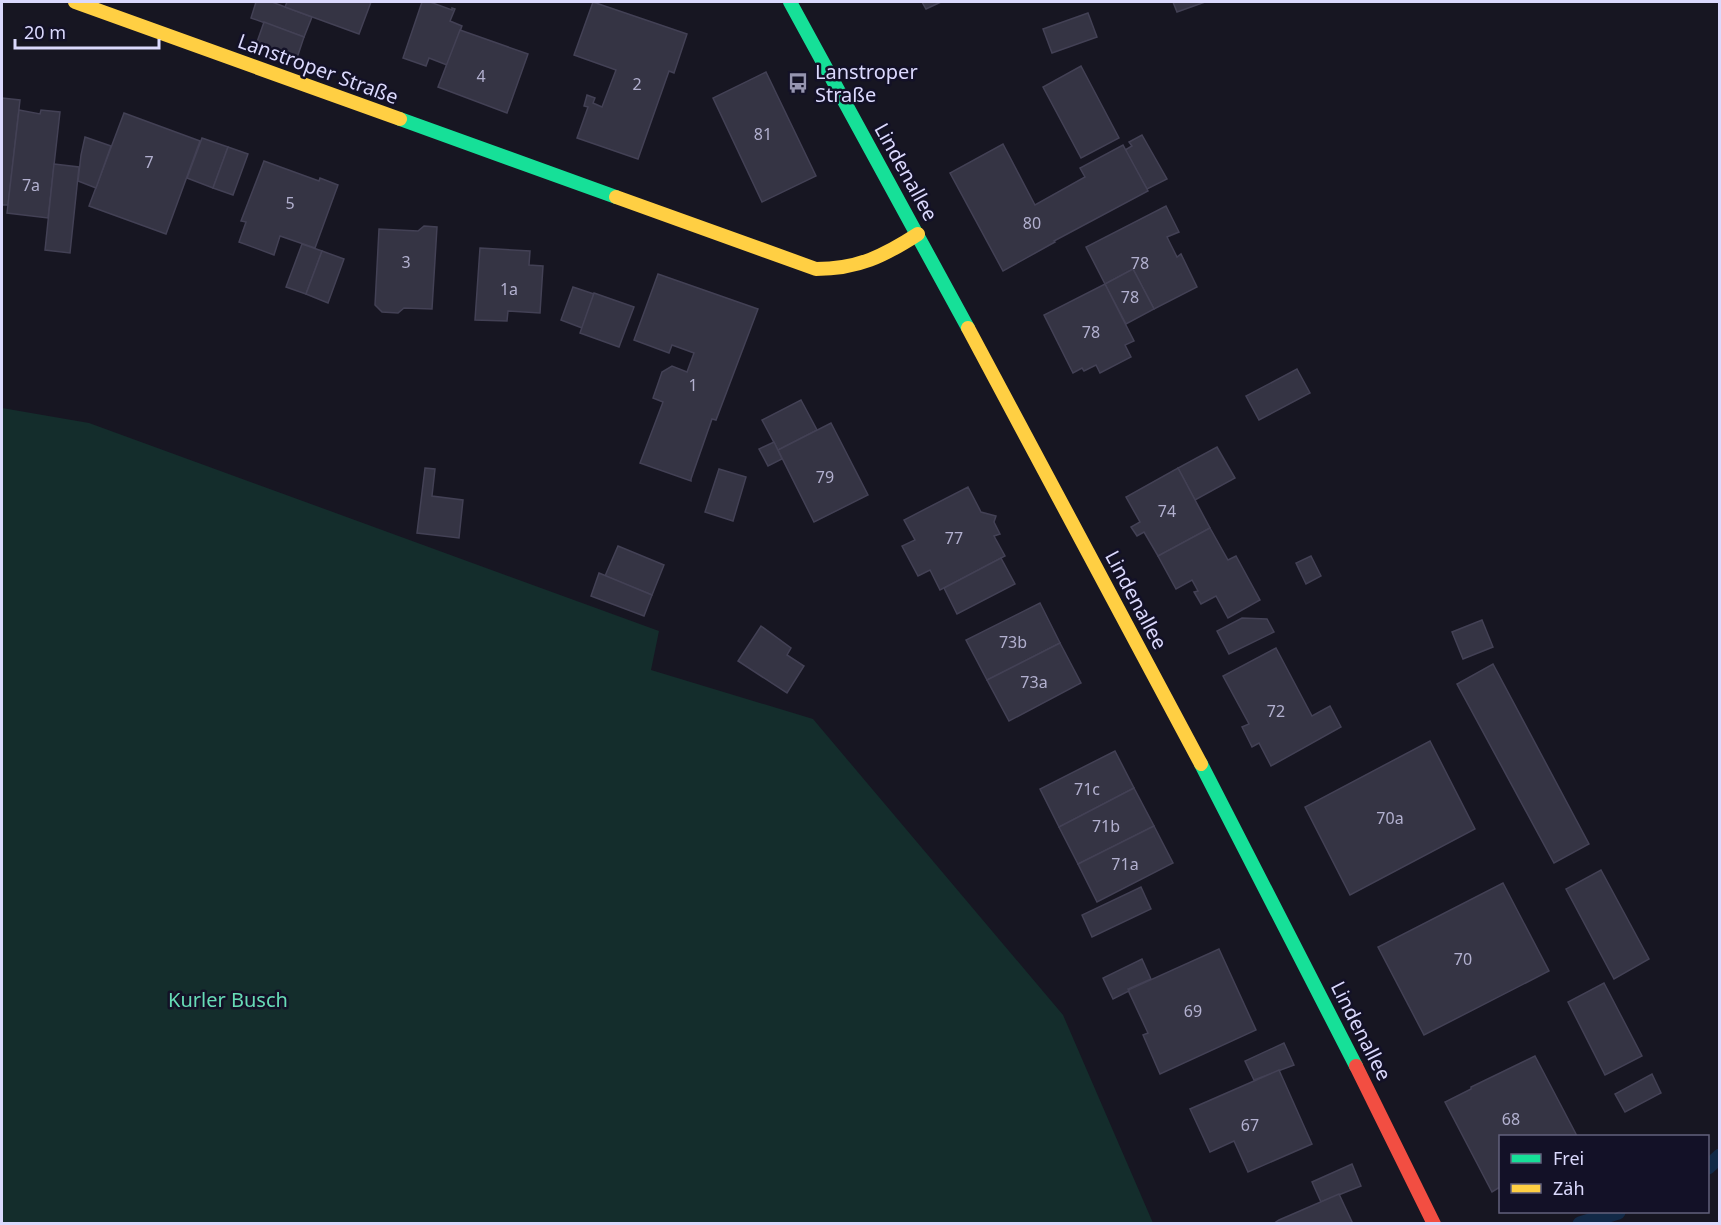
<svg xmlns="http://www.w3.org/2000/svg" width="1721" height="1225" viewBox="0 0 1721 1225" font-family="'Noto Sans',sans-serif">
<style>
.green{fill:#142d2c}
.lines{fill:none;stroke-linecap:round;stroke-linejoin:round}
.stream{stroke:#122947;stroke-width:15}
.building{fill:#353444;stroke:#434155;stroke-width:1.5}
.fast{stroke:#16e098;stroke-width:14}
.slow{stroke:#ffcf43;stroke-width:14}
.jam{stroke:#f24e42;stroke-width:14}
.labels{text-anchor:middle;stroke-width:5;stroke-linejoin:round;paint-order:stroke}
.number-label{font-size:16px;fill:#b2b0cf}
.street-label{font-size:20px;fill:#dbd9fd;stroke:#131127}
.poi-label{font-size:20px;fill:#dbd9fd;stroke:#131127;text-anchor:start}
.park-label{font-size:20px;fill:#67dbb6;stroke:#131127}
</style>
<rect width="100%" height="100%" fill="#171622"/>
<path class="green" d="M2 408 89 423 659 631 651 670 813 719 1063 1015 1153 1223H2Z"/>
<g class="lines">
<g class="stream">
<path d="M1708 1167 1720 1156"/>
<path d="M1580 1224 1618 1212"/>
</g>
</g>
<g class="building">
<path d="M256 2H272L312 17 304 37 251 18Z"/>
<path d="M287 2H371L359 34 285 7Z"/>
<path d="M422 2H430L452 10V8L455 9 450 21 462 26 447 65 429 58 426 66 403 58Z"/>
<path d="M593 2 687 34 674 73 669 71 638 159 577 138 588 107 584 106 587 95 595 98 593 103 602 107 616 70 574 55Z"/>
<path d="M922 2H941L926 9Z"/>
<path d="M1173 2H1205L1177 12Z"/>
<path d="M1088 13 1097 37 1052 53 1043 29Z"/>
<path d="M264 22 304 37 297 58 257 42Z"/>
<path d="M460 30 528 54 507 113 438 87Z"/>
<path d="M1081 66 1119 138 1081 158 1043 87Z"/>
<path d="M766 72 816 176 762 202 713 98Z"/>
<path d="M2 98 20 100 8 205H2Z"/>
<path d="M19 110 40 114 41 110 60 112 48 218 7 213Z"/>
<path d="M124 113 200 141 166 234 89 206Z"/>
<path d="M1142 135 1167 179 1147 189 1125 150 1132 146 1129 142Z"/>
<path d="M85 137 111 146 96 188 78 181 81 155Z"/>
<path d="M202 138 228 147 213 188 187 178Z"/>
<path d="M1003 144 1035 205 1085 177 1080 168 1123 145 1148 191 1054 241 1055 242 1003 271 950 173Z"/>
<path d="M228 147 248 154 233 195 213 188Z"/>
<path d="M264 161 319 181 320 178 338 185 315 248 280 236 274 255 239 242 246 222 241 221Z"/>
<path d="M54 164 79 167 70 253 45 250Z"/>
<path d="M1166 206 1179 232 1167 237 1177 257 1181 254 1197 287 1154 309 1133 269 1105 284 1086 247Z"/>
<path d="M424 226 437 227 432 309 404 308 398 313 382 312 375 305 379 229 418 231Z"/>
<path d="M302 244 322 251 306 294 286 287Z"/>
<path d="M480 248 530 251 529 265 543 266 540 313 508 311 507 321 475 320Z"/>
<path d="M322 251 344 259 328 303 306 294Z"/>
<path d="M1133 269 1154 309 1126 324 1105 284Z"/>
<path d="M658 274 758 309 716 420 712 419 691 479V481L640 463 663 402 653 398 662 372 672 366 687 372 694 353 672 345 669 353 634 340Z"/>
<path d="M1105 284 1134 341 1125 345 1131 357 1100 373 1096 365 1084 371 1082 368 1073 373 1044 315Z"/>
<path d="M573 287 594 294 582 328 561 320Z"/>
<path d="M594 293 634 307 619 347 580 333Z"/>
<path d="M1297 369 1310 393 1259 420 1246 396Z"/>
<path d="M801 400 817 430 778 450 762 420Z"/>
<path d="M831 423 868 495 814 522 778 450Z"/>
<path d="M774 442 782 459 768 466 759 449Z"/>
<path d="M1217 447 1235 478 1195 500 1178 468Z"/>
<path d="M425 468 435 469 432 496 463 500 459 538 417 533Z"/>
<path d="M1178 468 1210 528 1158 556 1144 532 1137 536 1131 527 1140 522 1126 497Z"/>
<path d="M719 469 746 477 733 521 705 512Z"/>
<path d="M968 487 981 512 996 516 994 522 1000 534 994 536 1005 556 940 590 930 570 918 576 902 546 915 540 904 520Z"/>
<path d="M1210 528 1228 560 1236 556 1260 600 1228 618 1216 596 1201 604 1194 592 1198 591 1192 580 1176 589 1158 556Z"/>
<path d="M618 546 664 565 652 595 605 576Z"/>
<path d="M1311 556 1321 576 1306 584 1296 563Z"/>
<path d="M1001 558 1015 584 957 614 944 588Z"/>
<path d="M599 573 652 595 644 616 591 596Z"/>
<path d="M1040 603 1060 643 987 680 966 640Z"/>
<path d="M1242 618 1267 619 1274 632 1229 654 1217 631Z"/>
<path d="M1482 620 1493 647 1463 659 1452 632Z"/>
<path d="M761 626 791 648 787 655 804 666 787 693 738 661Z"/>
<path d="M1060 643 1081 683 1009 721 987 680Z"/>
<path d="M1276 648 1312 716 1330 706 1341 727 1271 766 1259 743 1252 747 1242 727 1249 724 1223 676Z"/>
<path d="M1493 664 1589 844 1554 863 1457 684Z"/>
<path d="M1430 741 1475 829 1350 895 1305 807Z"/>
<path d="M1115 751 1134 788 1059 827 1040 789Z"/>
<path d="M1134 788 1154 826 1078 864 1059 827Z"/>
<path d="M1154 826 1173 863 1097 902 1078 864Z"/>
<path d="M1601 870 1649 959 1614 979 1566 889Z"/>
<path d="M1503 883 1549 971 1424 1035 1378 947Z"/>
<path d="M1141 887 1151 909 1092 937 1082 915Z"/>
<path d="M1219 949 1256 1030 1160 1074 1143 1035 1148 1033 1128 990Z"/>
<path d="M1142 959 1151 979 1128 989 1129 991 1113 999 1103 978Z"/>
<path d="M1604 983 1642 1056 1605 1075 1568 1002Z"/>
<path d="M1284 1043 1294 1065 1254 1080 1245 1061Z"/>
<path d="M1535 1056 1577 1136H1500V1187L1492 1192 1445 1102 1471 1089V1087Z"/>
<path d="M1279 1070 1312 1144 1248 1172 1234 1141 1210 1152 1190 1109Z"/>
<path d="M1652 1074 1661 1093 1625 1112 1615 1094Z"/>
<path d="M1352 1164 1361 1186 1321 1202 1312 1182Z"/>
<path d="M1339 1194 1353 1224H1273L1279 1220Z"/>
</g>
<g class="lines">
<g class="fast">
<path d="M790 2 968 328"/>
<path d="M400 119 616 197"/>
<path d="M1201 764 1356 1066"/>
</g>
<g class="slow">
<path d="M75 2 400 119"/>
<path d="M616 197 816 269C858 269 884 256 918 234"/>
<path d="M968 328 1201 764"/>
</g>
<path class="jam" d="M1356 1066 1434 1224"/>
</g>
<defs>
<g id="bus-bare" transform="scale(1.62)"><path d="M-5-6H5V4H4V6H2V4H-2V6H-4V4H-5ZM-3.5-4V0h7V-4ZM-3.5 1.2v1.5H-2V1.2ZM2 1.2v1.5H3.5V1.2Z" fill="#9695b0" stroke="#131127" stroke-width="2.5" paint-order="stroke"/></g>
</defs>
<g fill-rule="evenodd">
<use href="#bus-bare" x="798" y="83"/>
</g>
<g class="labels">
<g class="number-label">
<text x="481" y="82">4</text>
<text x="637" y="90">2</text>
<text x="763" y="140">81</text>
<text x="149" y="168">7</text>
<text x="31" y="191">7a</text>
<text x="290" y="209">5</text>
<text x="1032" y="229">80</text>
<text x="406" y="268">3</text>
<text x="1140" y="269">78</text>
<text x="509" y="295">1a</text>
<text x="1130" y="303">78</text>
<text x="1091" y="338">78</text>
<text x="693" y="391">1</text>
<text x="825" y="483">79</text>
<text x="1167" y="517">74</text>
<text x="954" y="544">77</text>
<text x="1013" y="648">73b</text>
<text x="1034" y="688">73a</text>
<text x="1276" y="717">72</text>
<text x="1087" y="795">71c</text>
<text x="1390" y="824">70a</text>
<text x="1106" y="832">71b</text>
<text x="1125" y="870">71a</text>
<text x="1463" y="965">70</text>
<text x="1193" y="1017">69</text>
<text x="1511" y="1125">68</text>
<text x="1250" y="1131">67</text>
</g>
<g class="street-label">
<text transform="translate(318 69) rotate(20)" y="7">Lanstroper Straße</text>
<text transform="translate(906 172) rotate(61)" y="7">Lindenallee</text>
<text transform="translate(1136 600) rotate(62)" y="7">Lindenallee</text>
<text transform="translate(1361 1031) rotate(63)" y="7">Lindenallee</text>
</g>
<g class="poi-label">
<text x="815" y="79">Lanstroper<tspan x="815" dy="23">Straße</tspan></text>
</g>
<g class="park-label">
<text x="228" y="1007">Kurler Busch</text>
</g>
</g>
<rect width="1721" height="1225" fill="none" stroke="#dbd9fd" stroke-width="6"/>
<rect x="1499" y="1135" width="210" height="78" fill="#131127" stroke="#63617d" stroke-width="1.5"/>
<rect x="1511" y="1154" width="30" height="9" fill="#16e098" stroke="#63617d" stroke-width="1.5"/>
<text x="1553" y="1165" font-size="18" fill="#dbd9fd">Frei</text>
<rect x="1511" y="1184" width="30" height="9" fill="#ffcf43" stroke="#63617d" stroke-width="1.5"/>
<text x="1553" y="1195" font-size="18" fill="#dbd9fd">Zäh</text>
<path d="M15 39v9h144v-9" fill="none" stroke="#dbd9fd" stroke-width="3"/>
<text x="24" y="39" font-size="18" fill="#dbd9fd" stroke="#131127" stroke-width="4.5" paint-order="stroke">20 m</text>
</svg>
